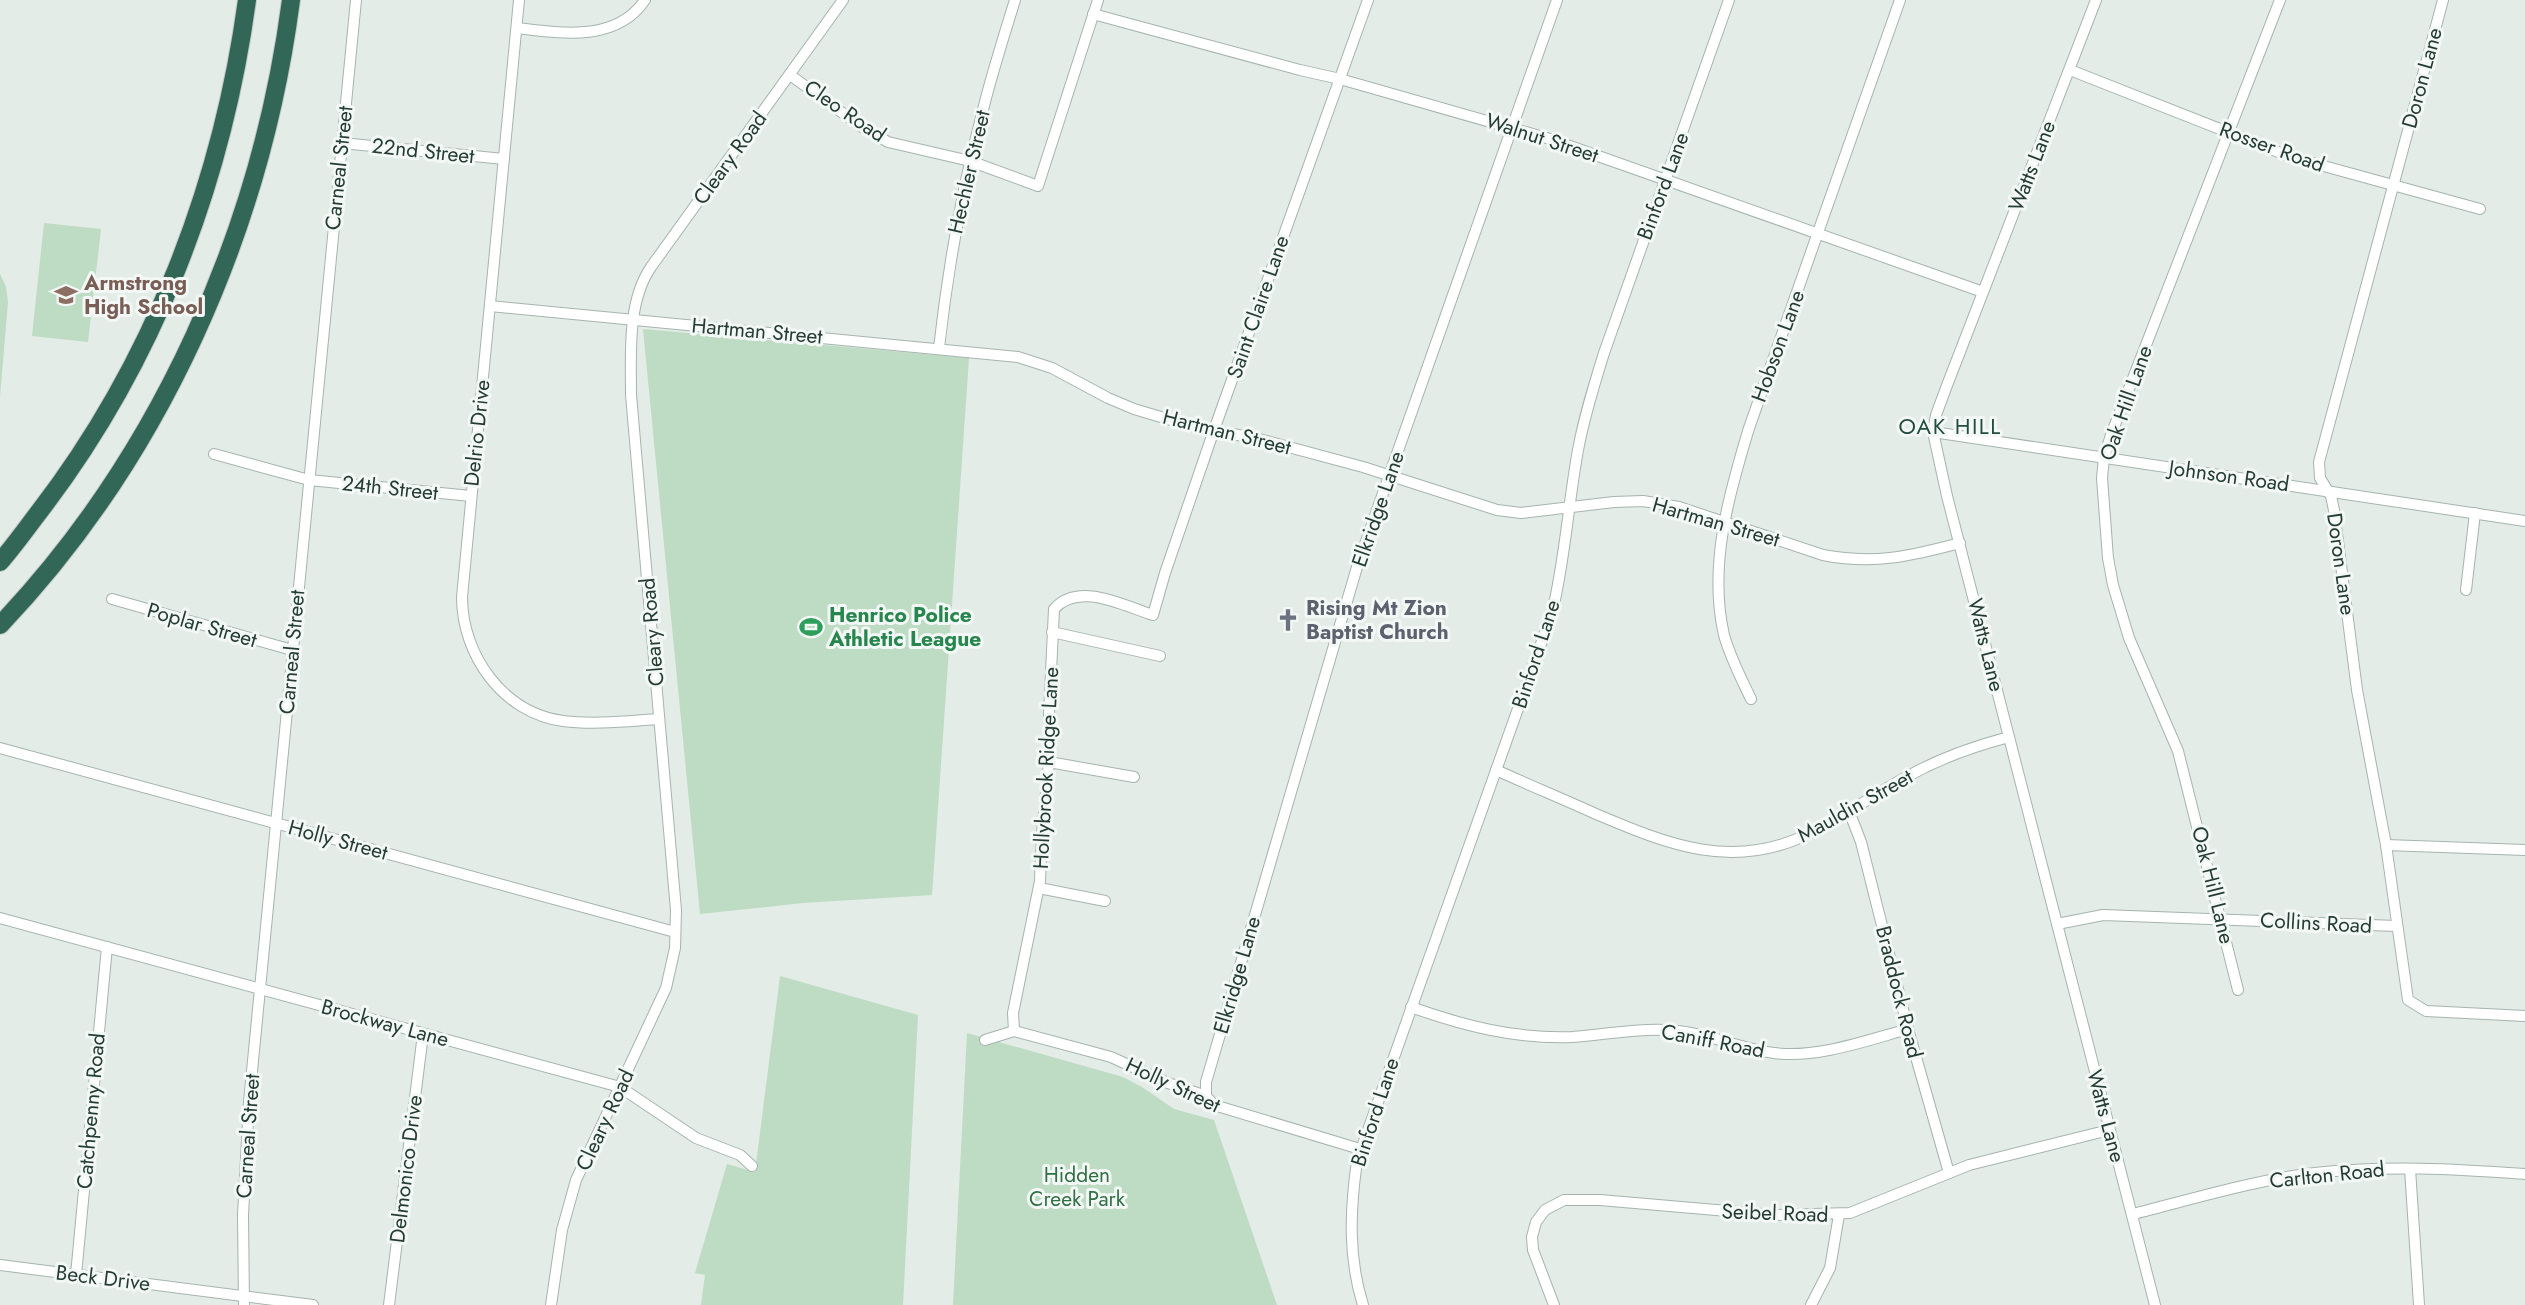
<svg xmlns="http://www.w3.org/2000/svg" width="2525" height="1305" viewBox="0 0 2525 1305" font-family="Jost,sans-serif">
<style>
.green{fill:#bedbc3}
.lines{fill:none;stroke-linecap:round;stroke-linejoin:round}
.street-casing{stroke:#a6b4ae;stroke-width:12}
.highway-casing{stroke:#c2c8c6;stroke-width:20}
.street{stroke:#fff;stroke-width:10}
.highway{stroke:#326657;stroke-width:18}
.labels{text-anchor:middle;stroke-width:6;stroke-linejoin:round;paint-order:stroke}
.street-label{font-size:21px;fill:#243c34;stroke:#f3f8f6}
.education-label{font-size:21px;font-weight:bold;fill:#785e54;stroke:#f3f8f6;text-anchor:start}
.worship-label{font-size:21px;font-weight:bold;fill:#5b616d;stroke:#f3f8f6;text-anchor:start}
.leisure-label{font-size:21px;font-weight:bold;fill:#27864d;stroke:#f3f8f6;text-anchor:start}
.park-label{font-size:21px;fill:#316f45;stroke:#f3f8f6}
.neighbourhood-label{font-size:22px;letter-spacing:1.5px;fill:#224c3f;stroke:#f3f8f6}
</style>
<rect width="100%" height="100%" fill="#e3ece7"/>
<g class="green">
<path d="M44 223 101 229 88 342 32 336Z"/>
<path d="M0 274 6 287 8 302 0 397Z"/>
<path d="M643 329 969 358 932 895 803 903 700 914Z"/>
<path d="M780 976 918 1015 903 1305H701L705 1275 695 1273 727 1164 755 1172Z"/>
<path d="M967 1033 1123 1077 1142 1087 1174 1109 1214 1120 1277 1305H953Z"/>
</g>
<g class="lines">
<g class="street-casing">
<g id="street">
<path d="M519 0 462 597C462 655 503 713 563 721 594 725 628 721 659 719"/>
<path d="M2096 0 1946 388 1936 415 1933 432 1947 496 2155 1305"/>
<path d="M2443 0 2319 462 2320 478 2331 496 2334 510 2357 690 2386 845 2408 1000 2426 1011 2525 1016"/>
<path d="M1093 14 1300 70 1340 79 1550 139 1983 292"/>
<path d="M517 28C560 33 616 43 645 0"/>
<path d="M2070 70 2291 157 2480 209"/>
<path d="M790 75 862 127 888 142 970 161 1038 186 1098 0"/>
<path d="M342 143 504 159"/>
<path d="M490 306 1018 357 1052 368 1108 398 1134 409 1191 426 1259 439 1363 467 1497 510 1521 513 1614 502 1643 501 1679 507 1823 555C1874 565 1911 556 1960 543"/>
<path d="M939 348C948 268 962 188 983 110 992 73 1004 36 1015 0"/>
<path d="M1933 432 2525 521"/>
<path d="M214 454 309 480 471 496"/>
<path d="M2466 590 2475 513"/>
<path d="M112 599 292 650"/>
<path d="M1052 632 1160 656"/>
<path d="M1751 699C1741 678 1730 657 1724 635 1708 566 1729 494 1749 428L1900 0"/>
<path d="M0 748 675 932"/>
<path d="M1049 762 1134 777"/>
<path d="M1496 770C1529 785 1563 799 1596 814 1667 844 1734 872 1810 833 1845 816 1877 792 1912 774 1943 757 1975 746 2009 737"/>
<path d="M1849 811 1861 842 1908 1029 1949 1173"/>
<path d="M2386 845 2525 850"/>
<path d="M1039 888 1105 901"/>
<path d="M0 918 620 1087 696 1138 740 1155 752 1166"/>
<path d="M2057 924 2103 915 2396 926"/>
<path d="M2238 990 2178 751 2129 638 2113 585 2108 558 2102 478 2104 457 2111 435 2280 0"/>
<path d="M1411 1007C1464 1026 1515 1039 1572 1037 1604 1035 1635 1028 1667 1030 1704 1032 1738 1048 1774 1053 1816 1059 1868 1040 1908 1029"/>
<path d="M1014 1031 1013 1013 1040 881 1042 833 1049 762V714L1054 609C1079 581 1124 606 1153 615L1165 573 1214 430 1368 0"/>
<path d="M985 1040 1014 1031 1111 1057 1168 1083 1206 1096 1214 1105 1360 1149"/>
<path d="M1206 1096V1082L1357 567 1557 0"/>
<path d="M2410 1169 2419 1305"/>
<path d="M2133 1214C2193 1199 2254 1180 2315 1173 2385 1165 2455 1169 2525 1174"/>
<path d="M0 1265 313 1305"/>
<path d="M76 1275 107 947"/>
<path d="M244 1305 243 1215 249 1102 356 0"/>
<path d="M389 1305 423 1034"/>
<path d="M551 1305 562 1230 576 1180 666 988 675 948 676 910 631 395C631 354 627 302 651 267L843 0"/>
<path d="M1363 1305C1348 1257 1350 1210 1357 1161L1552 613C1565 560 1568 505 1578 450 1584 417 1594 385 1604 353L1729 0"/>
<path d="M1554 1305 1533 1250 1532 1237 1536 1222 1545 1210 1564 1200H1600L1774 1215 1850 1213 1969 1165 2109 1130"/>
<path d="M1811 1305 1830 1268 1839 1215"/>
</g>
</g>
<g class="highway-casing">
<g id="highway">
<path d="M0 562C14 546 26 529 39 512 153 364 222 185 247 0"/>
<path d="M0 625C161 456 261 230 291 0"/>
</g>
</g>
<use href="#street" class="street"/>
<use href="#highway" class="highway"/>
</g>
<defs>
<g id="school-bare" transform="scale(1.8)"><path d="M0-5L7-2L0 1L-7-2ZM-4 1L0 2.5L4 1V4Q0 6-4 4Z" fill="#8d6e63" stroke="#f3f8f6" stroke-width="2.5" paint-order="stroke"/></g>
<g id="church-bare" transform="scale(1.8)"><path d="M-1.2-6h2.4v3.5h3.3v2.4h-3.3V6h-2.4V-.1h-3.3v-2.4h3.3Z" fill="#6b7280" stroke="#f3f8f6" stroke-width="2.5" paint-order="stroke"/></g>
<g id="stadium-bare" transform="scale(1.8)"><path d="M0-5a6.5 5 0 1 0 0 10a6.5 5 0 1 0 0-10ZM-3.5-1.8h7v3.6h-7Z" fill="#2e9e5b" stroke="#f3f8f6" stroke-width="2.5" paint-order="stroke"/></g>
</defs>
<g fill-rule="evenodd">
<use href="#school-bare" x="66" y="295"/>
<use href="#church-bare" x="1288" y="620"/>
<use href="#stadium-bare" x="811" y="627"/>
</g>
<g class="labels">
<g class="street-label">
<text transform="translate(2422 78) rotate(-75)" y="7">Doron Lane</text>
<text transform="translate(845 111) rotate(34)" y="7">Cleo Road</text>
<text transform="translate(1542 138) rotate(18)" y="7">Walnut Street</text>
<text transform="translate(2272 147) rotate(20)" y="7">Rosser Road</text>
<text transform="translate(423 151) rotate(6)" y="7">22nd Street</text>
<text transform="translate(730 158) rotate(-54)" y="7">Cleary Road</text>
<text transform="translate(2032 166) rotate(-69)" y="7">Watts Lane</text>
<text transform="translate(339 168) rotate(-84)" y="7">Carneal Street</text>
<text transform="translate(969 172) rotate(-77)" y="7">Hechler Street</text>
<text transform="translate(1663 186) rotate(-70)" y="7">Binford Lane</text>
<text transform="translate(1258 307) rotate(-71)" y="7">Saint Claire Lane</text>
<text transform="translate(757 331) rotate(5)" y="7">Hartman Street</text>
<text transform="translate(1778 346) rotate(-70)" y="7">Hobson Lane</text>
<text transform="translate(2126 403) rotate(-71)" y="7">Oak Hill Lane</text>
<text transform="translate(1227 432) rotate(14)" y="7">Hartman Street</text>
<text transform="translate(477 433) rotate(-84)" y="7">Delrio Drive</text>
<text transform="translate(2229 476) rotate(8)" y="7">Johnson Road</text>
<text transform="translate(390 488) rotate(6)" y="7">24th Street</text>
<text transform="translate(1378 509) rotate(-71)" y="7">Elkridge Lane</text>
<text transform="translate(1716 522) rotate(16)" y="7">Hartman Street</text>
<text transform="translate(2341 564) rotate(82)" y="7">Doron Lane</text>
<text transform="translate(202 625) rotate(16)" y="7">Poplar Street</text>
<text transform="translate(652 632) rotate(-95)" y="7">Cleary Road</text>
<text transform="translate(1986 645) rotate(76)" y="7">Watts Lane</text>
<text transform="translate(292 652) rotate(-85)" y="7">Carneal Street</text>
<text transform="translate(1536 654) rotate(-72)" y="7">Binford Lane</text>
<text transform="translate(1046 768) rotate(-87)" y="7">Hollybrook Ridge Lane</text>
<text transform="translate(1855 806) rotate(-29)" y="7">Mauldin Street</text>
<text transform="translate(338 840) rotate(15)" y="7">Holly Street</text>
<text transform="translate(2213 885) rotate(76)" y="7">Oak Hill Lane</text>
<text transform="translate(2316 923) rotate(3)" y="7">Collins Road</text>
<text transform="translate(1237 975) rotate(-74)" y="7">Elkridge Lane</text>
<text transform="translate(1899 992) rotate(76)" y="7">Braddock Road</text>
<text transform="translate(385 1023) rotate(15)" y="7">Brockway Lane</text>
<text transform="translate(1713 1041) rotate(11)" y="7">Caniff Road</text>
<text transform="translate(1173 1085) rotate(25)" y="7">Holly Street</text>
<text transform="translate(91 1111) rotate(-85)" y="7">Catchpenny Road</text>
<text transform="translate(1375 1112) rotate(-72)" y="7">Binford Lane</text>
<text transform="translate(2106 1116) rotate(75)" y="7">Watts Lane</text>
<text transform="translate(605 1120) rotate(-65)" y="7">Cleary Road</text>
<text transform="translate(248 1136) rotate(-86)" y="7">Carneal Street</text>
<text transform="translate(406 1169) rotate(-83)" y="7">Delmonico Drive</text>
<text transform="translate(2327 1175) rotate(-6)" y="7">Carlton Road</text>
<text transform="translate(1775 1213) rotate(2)" y="7">Seibel Road</text>
<text transform="translate(103 1278) rotate(7)" y="7">Beck Drive</text>
</g>
<g class="education-label">
<text x="84" y="290">Armstrong<tspan x="84" dy="24">High School</tspan></text>
</g>
<g class="worship-label">
<text x="1306" y="615">Rising Mt Zion<tspan x="1306" dy="24">Baptist Church</tspan></text>
</g>
<g class="leisure-label">
<text x="829" y="622">Henrico Police<tspan x="829" dy="24">Athletic League</tspan></text>
</g>
<g class="park-label">
<text x="1077" y="1182">Hidden<tspan x="1077" dy="24">Creek Park</tspan></text>
</g>
<g class="neighbourhood-label">
<text x="1950" y="434">OAK HILL</text>
</g>
</g>
</svg>
